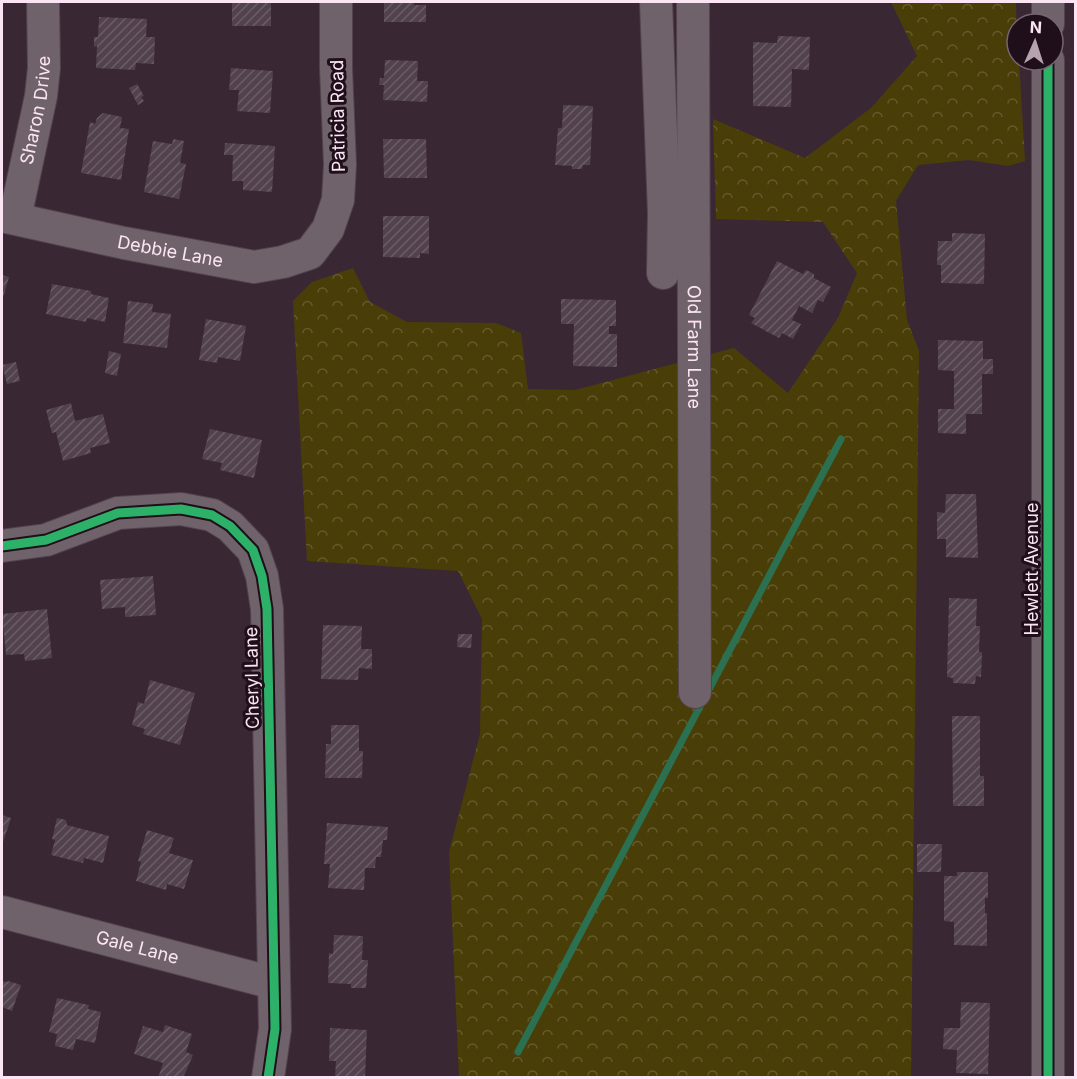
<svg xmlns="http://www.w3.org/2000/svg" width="1077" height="1079" viewBox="0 0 1077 1079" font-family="Inter,sans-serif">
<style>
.forest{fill:url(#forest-crowns)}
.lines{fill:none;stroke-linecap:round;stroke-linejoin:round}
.stream{stroke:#2b7050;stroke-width:7}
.building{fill:url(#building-hatch)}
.minor-casing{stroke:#53434e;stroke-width:34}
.minor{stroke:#70626b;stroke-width:32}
.cycleway-casing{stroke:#1f0f1a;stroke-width:13}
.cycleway{stroke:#2db169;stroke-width:9}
.labels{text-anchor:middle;stroke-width:6;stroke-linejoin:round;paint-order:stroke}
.street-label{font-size:18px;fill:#fbe4f3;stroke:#1f0f1a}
</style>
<defs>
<pattern id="forest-crowns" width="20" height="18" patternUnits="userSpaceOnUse" patternTransform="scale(1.5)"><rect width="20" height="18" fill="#493e07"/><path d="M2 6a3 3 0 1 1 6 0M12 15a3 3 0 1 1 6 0" fill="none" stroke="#645a2c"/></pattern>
<pattern id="building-hatch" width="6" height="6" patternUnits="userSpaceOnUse" patternTransform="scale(1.5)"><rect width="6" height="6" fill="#51424d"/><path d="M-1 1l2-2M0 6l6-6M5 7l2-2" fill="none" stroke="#6b5d67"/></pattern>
</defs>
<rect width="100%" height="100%" fill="#392734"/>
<path class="forest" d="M891 2H1016L1017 60H1019L1025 161 1008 166 969 160 918 165 896 201 907 320 919 351 911 1077H459L449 852 480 734 482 619 458 571 307 561 293 301 312 282 353 268 370 302 407 322 496 323 521 333 528 389 575 390 734 348 788 393 838 318 857 273 823 222 716 219 713 119 805 158 871 108 917 56Z"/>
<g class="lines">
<path class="stream" d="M518 1052 841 439"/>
</g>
<g class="building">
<rect x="232" y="2" width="39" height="24"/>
<path d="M384 2H414V5H426V22H384Z"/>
<path d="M99 17 147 19 146 37H155L154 64 136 63 135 70 96 68 97 46 94 47V37H98Z"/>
<path d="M778 36 810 37 809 70 792 69 791 107 753 106V42L777 43Z"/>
<path d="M385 60 418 61 417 81H428L427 102 383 100 384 85H379L380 78H384Z"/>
<path d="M231 68 273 71 270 113 237 111 239 90H229Z"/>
<path d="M137 84 144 96 141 97 144 101 138 105 129 88Z"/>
<path d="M563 105 593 106 590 165H583L582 169H572V166L555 165 558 128H562Z"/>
<path d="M103 113 122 117 120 128 129 129 121 180 81 173 90 122 95 124 97 118Z"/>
<path d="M173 139 184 141 180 163 186 164 179 199 144 192 153 141 172 144Z"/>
<path d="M383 139H426L427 178H384Z"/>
<path d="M225 143 275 146 272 192 243 190V181H232L233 155H224Z"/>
<path d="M383 216H429V254L420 253V258L383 257Z"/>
<path d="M952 233 985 234 984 284 941 283V265H937L938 241H952Z"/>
<path d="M777 261 803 274 806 270 814 274V278L831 287 823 302 818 300 812 313 799 306 792 320 801 324 793 339 782 333 779 338 751 323 755 318 749 315Z"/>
<path d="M2 275 9 277 2 301Z"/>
<path d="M52 284 91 291V294L109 298 105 322 87 318 86 322 46 314Z"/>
<path d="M561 299 616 300V326H609V334H617V367L573 366 574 324H561Z"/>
<path d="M128 301 153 304 152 312 171 314 167 348 123 343Z"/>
<path d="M206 319 246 326 240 361 218 357 217 363 199 360Z"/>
<path d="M938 340 983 341V359H993V374H982V414H966V434L938 433V409H954V371L938 370Z"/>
<path d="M109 351 121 354 117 376 105 373Z"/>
<path d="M16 362 20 381 7 384 2 365Z"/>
<path d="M71 403 75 421 103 414 110 443 90 448 91 453 63 461 56 432 52 433 46 410Z"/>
<path d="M210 429 262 440 254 478 220 470 222 463 202 459Z"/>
<path d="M946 494H976L978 558 946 557V539H937V512L945 513Z"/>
<path d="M153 576 156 615 125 617V607L102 609 100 580Z"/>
<path d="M949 598 977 599 976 626H980L979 652H982L981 677 976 676 975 684 953 683V678L947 677Z"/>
<path d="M47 609 52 658 25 661 24 654 6 655 2 614Z"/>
<path d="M323 625 362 626 361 649H372V669L359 668 358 680 321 679Z"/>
<path d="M458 634H472L471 648 457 647Z"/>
<path d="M150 680 195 693 180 745 143 734 145 729 132 725 138 702 144 704Z"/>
<path d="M952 716H980V776H984V806H953Z"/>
<path d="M331 725H359V751H363L362 778H325L326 744H331Z"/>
<path d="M2 815 11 818 2 845Z"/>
<path d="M57 818 66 820 67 825 109 836 103 863 84 858 83 863 51 855 55 840 52 839Z"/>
<path d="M327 823 388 827 387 840H383L381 857H376L375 868H365L364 890 328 888 330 864H324Z"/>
<path d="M147 830 174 838 169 853 193 860 184 889 167 884 166 890 136 881 141 862 138 861Z"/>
<path d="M917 844H942L941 872H917Z"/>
<path d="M957 872H988V898H985V914L987 913V946L954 945V922L944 921V876H957Z"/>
<path d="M334 935 363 936 362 960H368L366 988H351V984L328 983 329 953 333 954Z"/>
<path d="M2 981 7 982 8 981 21 985 12 1011 2 1007Z"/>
<path d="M57 998 89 1005 88 1009 101 1012 95 1043 76 1039 73 1050 55 1046 57 1034 49 1032Z"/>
<path d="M961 1002 990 1003 988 1074 956 1073 957 1050 943 1049 944 1028H960Z"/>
<path d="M165 1025 192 1034 186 1052 193 1055 183 1078H158L163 1063 134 1054 143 1026 163 1032Z"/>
<path d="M330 1028 367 1030 365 1078H335L336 1061H329Z"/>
</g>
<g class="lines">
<g class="minor-casing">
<g id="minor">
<path d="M656 2 664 213 663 273"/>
<path id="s1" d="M693 2 695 692"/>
<path d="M1048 2V24"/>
<path d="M1048 60V1078"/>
<path id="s2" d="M2 216 124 243 254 267 283 262 310 253 328 229 338 200 340 165 336 68V2"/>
<path id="s3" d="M15 218 41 96 44 68 43 2"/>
<path d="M2 546 46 540 118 513 181 509 212 515 230 526 253 550 262 576 267 609 275 1029 268 1078"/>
<path id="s4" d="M2 912 273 983"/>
</g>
</g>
<use href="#minor" class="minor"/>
<g class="cycleway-casing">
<g id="cycleway">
<path d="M1048 60V1078"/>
<path d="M2 546 46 540 118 513 181 509 212 515 230 526 253 550 262 576 267 609 275 1029 268 1078"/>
</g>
</g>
<use href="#cycleway" class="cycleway"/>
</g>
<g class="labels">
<g class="street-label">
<text dy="6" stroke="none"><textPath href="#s3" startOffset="110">Sharon Drive</textPath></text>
<text transform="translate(338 116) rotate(-91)" y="6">Patricia Road</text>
<text dy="6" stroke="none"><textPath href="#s2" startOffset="172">Debbie Lane</textPath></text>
<text dy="6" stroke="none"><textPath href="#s1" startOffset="345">Old Farm Lane</textPath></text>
<text transform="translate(1032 569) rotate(-90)" y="6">Hewlett Avenue</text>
<text transform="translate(252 678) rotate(-91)" y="6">Cheryl Lane</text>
<text dy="6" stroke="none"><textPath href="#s4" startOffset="140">Gale Lane</textPath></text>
</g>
</g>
<rect width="1077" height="1079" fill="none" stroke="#fbe4f3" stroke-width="6"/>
<g transform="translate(1035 42) rotate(3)"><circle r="28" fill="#1f0f1a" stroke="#776471" stroke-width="1.5"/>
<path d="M0-4.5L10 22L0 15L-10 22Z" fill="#b7a2b0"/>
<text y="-9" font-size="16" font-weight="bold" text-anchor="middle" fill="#fbe4f3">N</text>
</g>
</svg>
